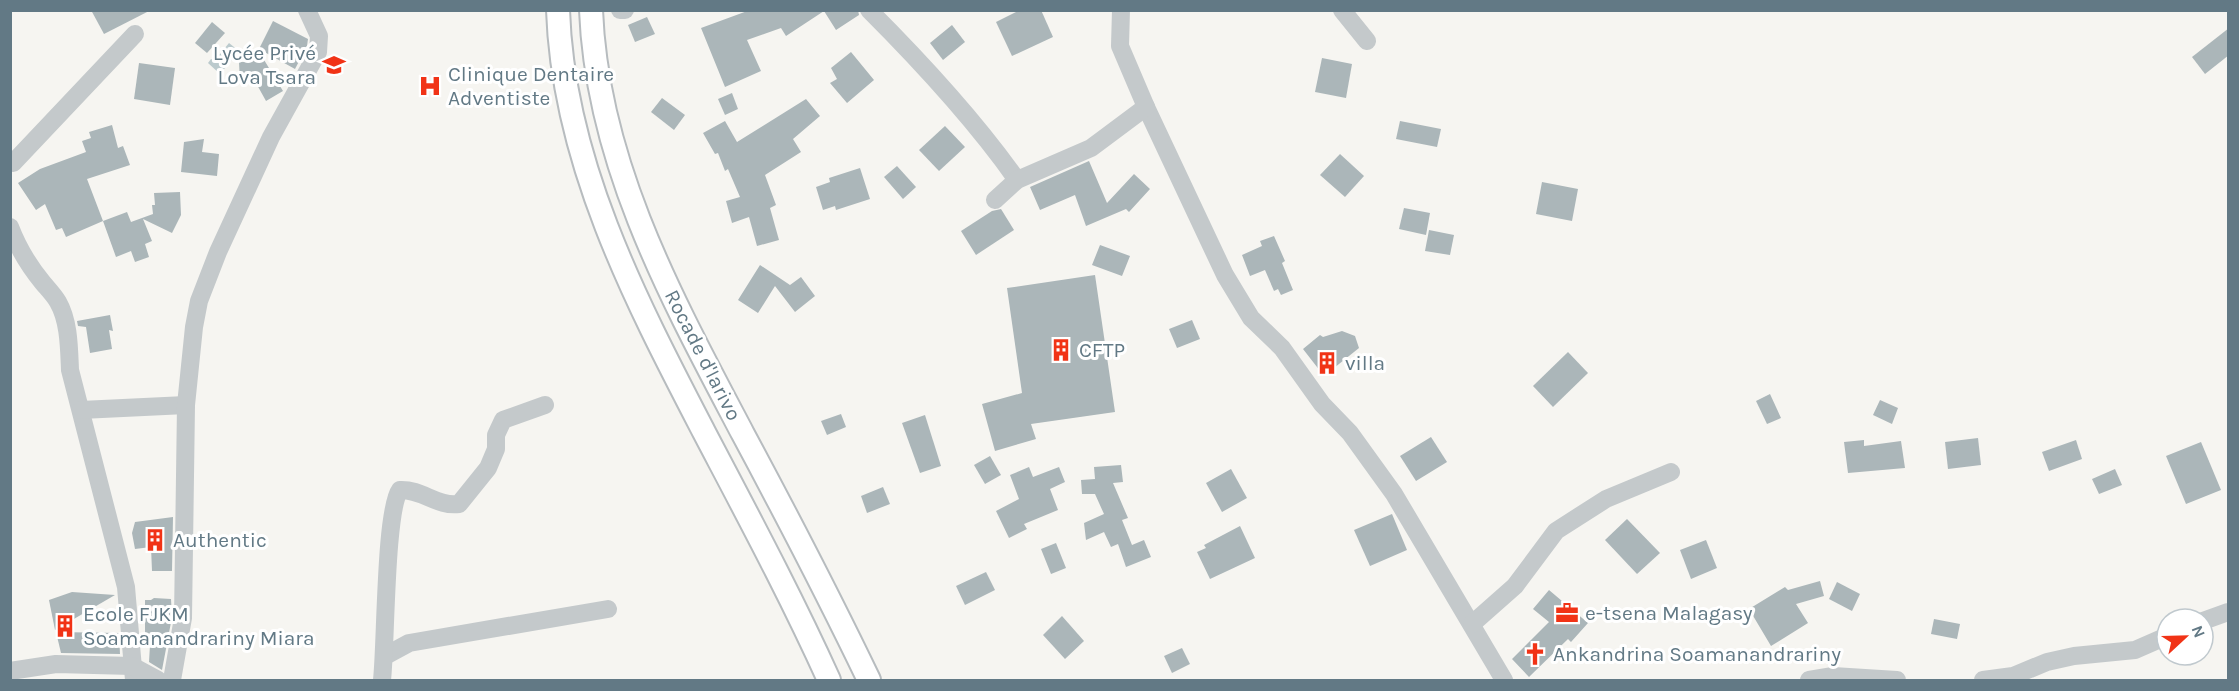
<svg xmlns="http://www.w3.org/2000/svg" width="2239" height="691" viewBox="0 0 2239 691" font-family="Karla,sans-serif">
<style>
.water{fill:#bbcacd}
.building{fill:#abb6b9}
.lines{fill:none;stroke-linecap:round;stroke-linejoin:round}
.major-casing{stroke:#b7bcbf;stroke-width:26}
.minor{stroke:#c4c9cb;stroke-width:18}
.major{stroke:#fff;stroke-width:22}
.labels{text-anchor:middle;stroke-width:6;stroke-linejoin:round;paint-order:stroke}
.poi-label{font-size:21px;fill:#627985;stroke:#fff;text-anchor:start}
.street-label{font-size:21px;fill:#627985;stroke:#fff}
</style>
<rect width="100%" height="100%" fill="#f6f5f1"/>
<path class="water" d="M229 43 239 51 220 74 208 63 211 59 215 60Z"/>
<g class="building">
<path d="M91 10H151L104 34Z"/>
<path d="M750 10H858L859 15 836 30 824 11 786 36 781 28 747 40 761 71 725 87 701 28Z"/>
<path d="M1020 10H1041L1053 37 1012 56 996 22Z"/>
<path d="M647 17 655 34 635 42 628 25Z"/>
<path d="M273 21 308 39 307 46 295 69 259 49Z"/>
<path d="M212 22 225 33 207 53 195 43Z"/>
<path d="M952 25 965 42 943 60 930 43Z"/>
<path d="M2229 28V55L2205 74 2192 57Z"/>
<path d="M258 50 283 91 266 101 256 83H240L239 62H252Z"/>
<path d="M851 52 874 80 847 103 830 83 837 79 831 68Z"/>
<path d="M1322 58 1352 64 1346 98 1315 92Z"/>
<path d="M139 63 175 68 170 105 134 99Z"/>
<path d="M732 93 738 109 725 115 718 99Z"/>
<path d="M662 98 685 115 674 130 651 112Z"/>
<path d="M806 99 820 116 793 139 801 152 765 175 776 205 770 208 779 240 757 246 749 217 732 223 726 201 740 197 728 169 725 171 718 153 715 154 703 133 725 121 737 142Z"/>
<path d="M1400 121 1441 129 1437 147 1396 139Z"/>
<path d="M112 125 118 148 123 146 130 165 87 179 103 221 127 212 131 222 153 214 152 205H155L154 193 180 192 181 215 172 233 143 219 152 241 145 244 149 257 135 262 131 251 116 257 103 221 66 237 62 228 56 230 45 204 36 210 18 183 40 169 86 152 82 141 91 138 89 132Z"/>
<path d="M945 126 965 147 939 171 919 150Z"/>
<path d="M204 139 202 152 219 154 217 176 181 172 184 142Z"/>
<path d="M1340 154 1364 176 1345 197 1320 175Z"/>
<path d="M1089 161 1107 203 1134 174 1150 189 1129 212 1126 209 1086 226 1075 195 1040 210 1030 187Z"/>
<path d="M897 166 916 187 903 199 884 177Z"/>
<path d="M860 168 870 199 836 210 835 206 823 210 816 187 830 182 829 178Z"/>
<path d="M1542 182 1578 189 1572 221 1536 214Z"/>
<path d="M1404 208 1430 213 1426 235 1399 229Z"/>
<path d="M1001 209 1014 230 976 255 961 231 992 211Z"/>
<path d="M1429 230 1454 235 1450 255 1425 251Z"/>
<path d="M1274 236 1285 261 1282 263 1293 290 1281 295 1278 289 1274 291 1265 270 1250 276 1242 255 1262 246 1260 241Z"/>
<path d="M1100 245 1130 256 1122 276 1092 265Z"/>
<path d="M760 265 790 285 801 277 815 296 795 312 775 286 758 313 738 300Z"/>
<path d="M1095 275 1115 412 1031 424 1036 439 995 451 982 404 1022 393 1007 288Z"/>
<path d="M110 315 113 331 109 330 112 349 90 353 86 327 78 326 77 321Z"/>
<path d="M1192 320 1200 339 1177 348 1169 329Z"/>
<path d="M1342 331 1355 336 1359 348 1324 376 1303 349 1320 335 1323 337Z"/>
<path d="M1568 352 1588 373 1553 407 1533 386Z"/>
<path d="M1770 394 1781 418 1767 424 1756 401Z"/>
<path d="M1880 400 1898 408 1892 424 1873 415Z"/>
<path d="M841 414 846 427 827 435 821 421Z"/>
<path d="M925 415 941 466 920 473 902 423Z"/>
<path d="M1431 437 1447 462 1416 481 1400 456Z"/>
<path d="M1978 438 1981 465 1948 469 1945 442Z"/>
<path d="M1864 440V446L1901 441 1905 468 1848 473 1844 442Z"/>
<path d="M2076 440 2082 459 2049 471 2042 452Z"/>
<path d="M2201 442 2221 490 2186 504 2166 456Z"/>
<path d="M990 456 1001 475 985 484 974 465Z"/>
<path d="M1121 465 1123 482 1113 483 1128 518 1122 520 1132 545 1144 540 1151 557 1126 567 1118 544 1111 547 1104 532 1086 540 1084 523 1104 514 1095 494H1082L1081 480 1095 479 1094 467Z"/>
<path d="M1029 467 1033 477 1059 467 1065 482 1050 489 1058 510 1024 524 1027 529 1009 538 996 511 1019 499 1010 475Z"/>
<path d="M1231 469 1247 498 1222 512 1206 483Z"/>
<path d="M2115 469 2122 485 2099 494 2092 479Z"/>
<path d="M883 487 890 504 867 513 861 496Z"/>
<path d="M1392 514 1407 550 1370 566 1354 530Z"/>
<path d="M173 517 172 571H152L151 547 135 549 132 533 135 522Z"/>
<path d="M1627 519 1660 553 1637 574 1605 540Z"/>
<path d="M1240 526 1255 558 1210 579 1197 552 1206 548 1204 545Z"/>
<path d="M1706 540 1717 568 1691 579 1680 550Z"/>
<path d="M1056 543 1066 568 1051 574 1041 549Z"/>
<path d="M986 572 995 590 965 605 956 586Z"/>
<path d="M1820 581 1824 596 1796 604 1808 623 1771 646 1749 609 1785 587 1788 590Z"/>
<path d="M1837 582 1860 594 1852 611 1829 599Z"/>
<path d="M1549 590 1588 623 1571 642 1568 639 1529 677 1512 659 1549 622 1533 609Z"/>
<path d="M72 592 115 595 55 630 49 600Z"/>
<path d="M154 598 171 599 172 617 162 670 149 662 150 645 145 644V600H151Z"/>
<path d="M1062 616 1084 641 1065 659 1043 635Z"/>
<path d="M1934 619 1960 624 1957 639 1931 634Z"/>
<path d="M56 632 119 633 120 654 61 653Z"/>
<path d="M1182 648 1190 664 1172 673 1164 656Z"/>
</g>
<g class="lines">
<g class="major-casing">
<g id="major">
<path d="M558 10C563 162 636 301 704 432 747 514 791 596 829 680"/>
<path d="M591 10C597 164 673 301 743 434 787 516 829 597 869 680"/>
</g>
</g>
<g class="minor">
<path d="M620 10H625"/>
<path d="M869 10C922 63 974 119 1017 180"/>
<path d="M1121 10 1120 46 1146 107 1225 275 1251 318 1282 348 1322 404 1350 433 1394 494 1504 680"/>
<path d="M1342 10 1367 41"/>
<path d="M13 163 135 34"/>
<path d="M995 200 1017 180 1091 148 1146 107"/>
<path d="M10 227C18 248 29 266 43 283 48 289 54 295 58 302 69 321 69 347 70 370L126 587 134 680"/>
<path d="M81 410 186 405"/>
<path d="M2203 621 2228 612"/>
<path d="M1472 624 1515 586 1556 531 1606 499 1671 472"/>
<path d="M385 656 409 643 608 609"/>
<path d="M10 671 56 664 132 666 158 680"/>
<path d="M172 680 183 618 186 405 194 327 199 301 218 252 271 137 318 52 319 36 307 10"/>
<path d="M382 680C386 645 385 510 400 490 422 489 437 507 459 504L488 468 496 449V435L503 420 545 405"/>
<path d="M1809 680 1833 676 1897 680"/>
<path d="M1983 680 2013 676 2047 662 2074 656 2135 650 2167 636"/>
</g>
<use href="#major" class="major"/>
</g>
<defs>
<g id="school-bare" transform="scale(1.8)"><path d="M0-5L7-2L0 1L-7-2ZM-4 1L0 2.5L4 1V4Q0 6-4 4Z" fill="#f13316" stroke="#fff" stroke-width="2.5" paint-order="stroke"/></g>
<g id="hospital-bare" transform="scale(1.8)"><path d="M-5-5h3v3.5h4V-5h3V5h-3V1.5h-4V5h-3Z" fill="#f13316" stroke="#fff" stroke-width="2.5" paint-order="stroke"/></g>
<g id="building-bare" transform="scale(1.8)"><path d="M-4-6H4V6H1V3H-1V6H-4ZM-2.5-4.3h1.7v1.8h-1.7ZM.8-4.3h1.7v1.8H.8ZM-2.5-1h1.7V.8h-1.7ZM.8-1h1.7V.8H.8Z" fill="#f13316" stroke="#fff" stroke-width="2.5" paint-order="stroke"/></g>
<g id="office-bare" transform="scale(1.8)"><path d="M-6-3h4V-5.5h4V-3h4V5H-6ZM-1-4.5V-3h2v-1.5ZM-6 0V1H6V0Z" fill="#f13316" stroke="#fff" stroke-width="2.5" paint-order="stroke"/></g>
<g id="church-bare" transform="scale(1.8)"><path d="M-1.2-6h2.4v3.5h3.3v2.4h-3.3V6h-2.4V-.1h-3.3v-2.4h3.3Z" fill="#f13316" stroke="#fff" stroke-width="2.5" paint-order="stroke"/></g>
</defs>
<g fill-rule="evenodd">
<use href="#school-bare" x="334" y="65"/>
<use href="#hospital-bare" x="430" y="86"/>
<use href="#building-bare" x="1061" y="350"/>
<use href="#building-bare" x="1327" y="363"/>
<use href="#building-bare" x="155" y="540"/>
<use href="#office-bare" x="1567" y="613"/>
<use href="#building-bare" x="65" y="626"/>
<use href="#church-bare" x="1535" y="654"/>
</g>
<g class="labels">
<g class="poi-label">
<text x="316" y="60" text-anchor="end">Lycée Privé<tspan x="316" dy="24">Lova Tsara</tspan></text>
<text x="448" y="81">Clinique Dentaire<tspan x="448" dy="24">Adventiste</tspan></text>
<text x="1079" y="357">CFTP</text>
<text x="1345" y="370">villa</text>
<text x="173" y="547">Authentic</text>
<text x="1585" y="620">e-tsena Malagasy</text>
<text x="83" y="621">Ecole FJKM<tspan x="83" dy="24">Soamanandrariny Miara</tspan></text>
<text x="1553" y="661">Ankandrina Soamanandrariny</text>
</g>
<g class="street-label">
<text transform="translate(703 355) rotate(63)" y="7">Rocade d'Iarivo</text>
</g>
</g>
<rect width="2239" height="691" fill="none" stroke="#627985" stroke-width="24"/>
<g transform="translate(2185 637) rotate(68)"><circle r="28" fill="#ffffff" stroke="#c0c9ce" stroke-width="1.5"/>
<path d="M0-4.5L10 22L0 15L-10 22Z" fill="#f13316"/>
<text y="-9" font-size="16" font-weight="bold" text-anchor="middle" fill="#627985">N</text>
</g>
</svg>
